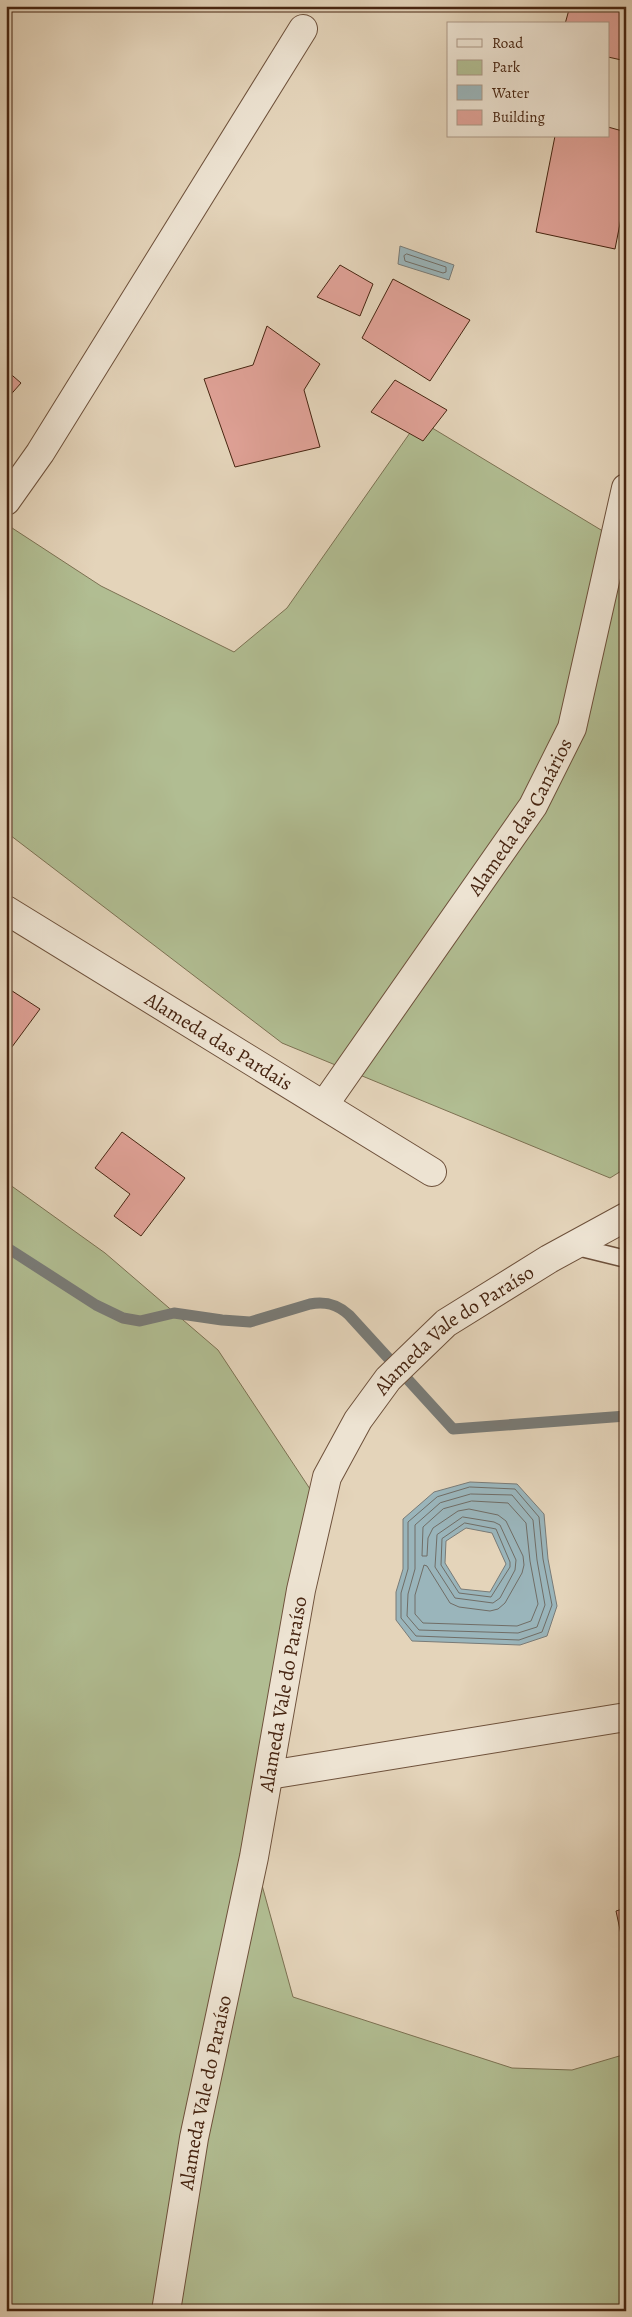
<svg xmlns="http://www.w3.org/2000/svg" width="632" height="2317" viewBox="0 0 632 2317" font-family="Alegreya,serif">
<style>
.green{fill:#b1bd92;stroke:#7c7152}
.water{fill:#9ab5bb;stroke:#797b77;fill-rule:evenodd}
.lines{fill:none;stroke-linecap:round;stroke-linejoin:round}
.shore{stroke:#706d66;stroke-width:1}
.stream{stroke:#797b77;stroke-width:11}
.building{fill:#dfa196;stroke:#472511}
.lane-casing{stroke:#6e513b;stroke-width:19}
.street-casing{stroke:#6e513b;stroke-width:30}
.lane{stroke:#ede3d2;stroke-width:16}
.street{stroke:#ede3d2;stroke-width:28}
.labels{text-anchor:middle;stroke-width:4;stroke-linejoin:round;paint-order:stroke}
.street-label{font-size:20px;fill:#472511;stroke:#ede3d2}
</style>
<rect width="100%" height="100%" fill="#e4d4ba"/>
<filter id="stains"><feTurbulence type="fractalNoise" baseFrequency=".004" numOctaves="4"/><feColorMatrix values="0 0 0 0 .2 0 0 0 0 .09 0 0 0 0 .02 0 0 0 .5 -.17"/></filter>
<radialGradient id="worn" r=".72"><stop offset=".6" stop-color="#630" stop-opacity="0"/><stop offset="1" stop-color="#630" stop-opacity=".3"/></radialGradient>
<g class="green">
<path d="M419 420 611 536 626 556V1168L610 1178 282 1043 6 832V524L101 586 234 652 287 608Z"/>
<path d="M6 1182 105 1253 218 1350 314 1495 260 1878 293 1997 512 2068 572 2070 626 2054V2311H6Z"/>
</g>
<g class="water">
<path d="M400 246 454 265 449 280 398 264Z"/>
<path d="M470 1482 517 1484 544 1514 548 1559 557 1606 547 1636 520 1645 412 1641 396 1620V1592L403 1569V1519L434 1492ZM466 1528 492 1533 506 1564 490 1592 461 1589 445 1563 446 1541Z"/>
</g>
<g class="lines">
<g class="shore">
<path d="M407 254 446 267V272L443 273 405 261 404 256Z"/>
<path d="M470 1487 515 1489 539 1517 543 1559 552 1605 542 1632 519 1640 416 1636 401 1618V1593L408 1569V1522L437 1497Z"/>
<path d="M471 1494 512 1495 533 1520 537 1560 545 1605 537 1627 518 1633 419 1630 407 1616 408 1594 415 1569V1525L440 1503Z"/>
<path d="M472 1501 508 1503 526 1523 530 1561 538 1604 531 1621 517 1626 423 1623 415 1614V1595L424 1565 427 1566 450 1603 459 1607 490 1611 498 1609 505 1603 522 1573 524 1565 523 1556 506 1521 498 1515 469 1509 458 1511 433 1528 428 1538 427 1556H422L423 1527 443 1509Z"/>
<path d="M463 1517 494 1522 500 1525 516 1560 515 1570 500 1598 493 1603 455 1598 435 1567 437 1535Z"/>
<path d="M465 1523 496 1529 510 1562V1567L491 1597 459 1593 441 1565 442 1539Z"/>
</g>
<path class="stream" d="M6 1247 96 1305 123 1318 140 1321 174 1313 222 1320 250 1322 310 1304C325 1301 337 1304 349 1315L453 1429 626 1416"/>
</g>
<g class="building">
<path d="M570 6H626V61L608 57V24H565Z"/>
<path d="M608 127 626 132V193L615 249 536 232 555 136H608Z"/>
<path d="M340 265 373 284 360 316 317 297Z"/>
<path d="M393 279 470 320 430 381 362 338Z"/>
<path d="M267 326 320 364 304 390 320 447 235 467 204 379 253 365Z"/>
<path d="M6 370 21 383 6 400Z"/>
<path d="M395 380 447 410 423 441 371 412Z"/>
<path d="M6 987 40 1009 6 1055Z"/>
<path d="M122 1132 185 1178 141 1236 114 1216 130 1194 95 1168Z"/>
<path d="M626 1908V1958L616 1911Z"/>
</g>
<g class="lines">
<g class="lane-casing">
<path id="lane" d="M573 1246 626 1259"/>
</g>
<g class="street-casing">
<g id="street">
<path d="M6 501 40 453 303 29"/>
<path id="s1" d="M6 910 432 1172"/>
<path id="s2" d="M324 1105 533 806 572 728 626 488"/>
<path d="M269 1775 626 1717"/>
<path id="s3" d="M166 2311 194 2138 254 1857 301 1590 327 1477 358 1420 388 1379 446 1323 549 1259 626 1217"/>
</g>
</g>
<use href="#lane" class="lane"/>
<use href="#street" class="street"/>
</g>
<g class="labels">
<g class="street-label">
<text dy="7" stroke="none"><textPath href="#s2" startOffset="349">Alameda das Canários</textPath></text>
<text dy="7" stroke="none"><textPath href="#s1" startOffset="250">Alameda das Pardais</textPath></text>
<text dy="7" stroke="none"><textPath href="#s3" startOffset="1048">Alameda Vale do Paraíso</textPath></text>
<text dy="7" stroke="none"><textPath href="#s3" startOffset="628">Alameda Vale do Paraíso</textPath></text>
<text dy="7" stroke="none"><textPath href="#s3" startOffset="222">Alameda Vale do Paraíso</textPath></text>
</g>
</g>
<rect width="632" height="2317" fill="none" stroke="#e4d4ba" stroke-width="25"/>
<rect x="8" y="8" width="617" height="2302" fill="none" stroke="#472511" stroke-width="2.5"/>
<rect x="12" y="12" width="607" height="2292" fill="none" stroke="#472511"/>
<rect x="447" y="22" width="162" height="115" fill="#ede3d2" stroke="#ab9785"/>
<rect x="457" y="39" width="25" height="8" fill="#ede3d2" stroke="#ab9785"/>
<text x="492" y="48" font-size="15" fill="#472511">Road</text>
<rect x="457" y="60" width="25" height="15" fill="#b1bd92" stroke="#ab9785"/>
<text x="492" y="72" font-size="15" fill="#472511">Park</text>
<rect x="457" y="85" width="25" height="15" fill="#9ab5bb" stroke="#ab9785"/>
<text x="492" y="98" font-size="15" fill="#472511">Water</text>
<rect x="457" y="110" width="25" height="15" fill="#dfa196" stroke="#ab9785"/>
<text x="492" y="122" font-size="15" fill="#472511">Building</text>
<rect width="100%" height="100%" filter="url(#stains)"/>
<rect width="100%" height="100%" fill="url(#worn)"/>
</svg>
